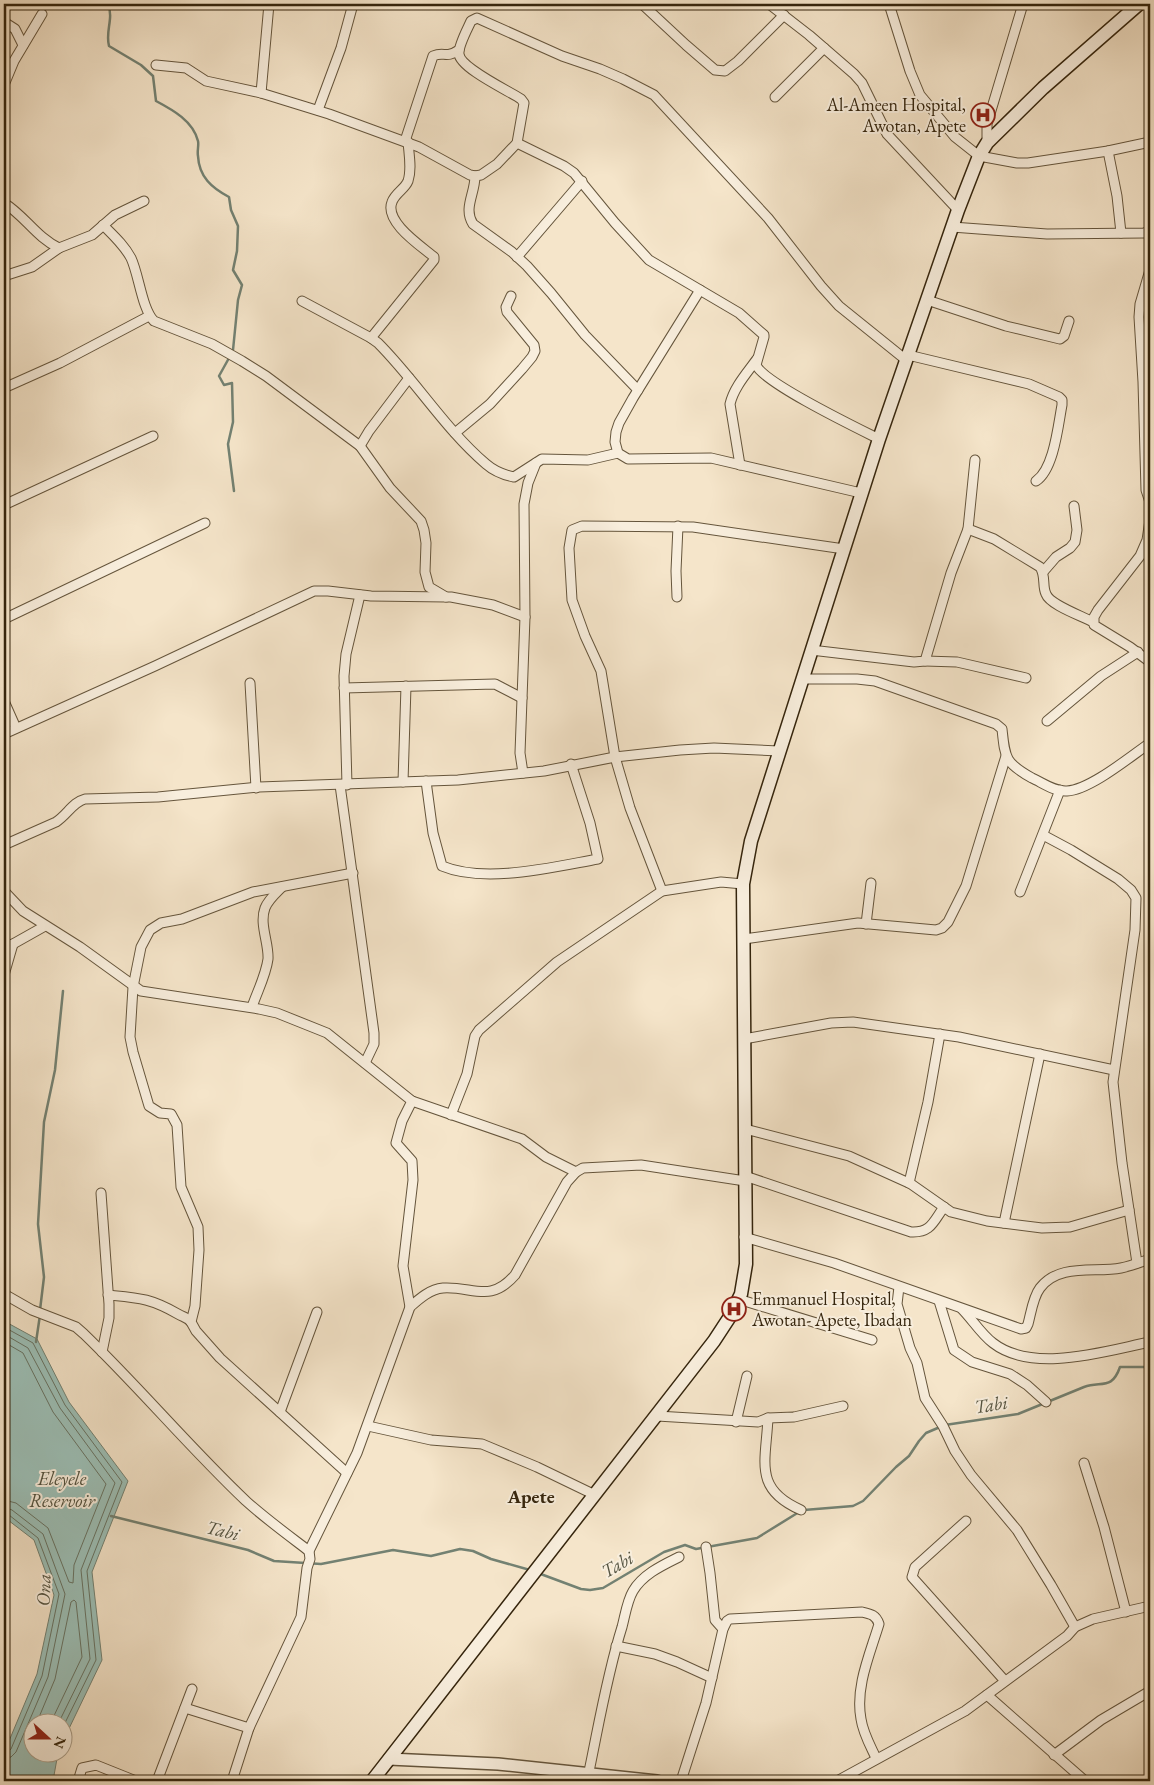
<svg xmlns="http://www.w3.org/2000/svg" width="1154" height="1785" viewBox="0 0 1154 1785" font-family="'EB Garamond',serif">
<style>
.water{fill:#9cbfb6;stroke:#738172}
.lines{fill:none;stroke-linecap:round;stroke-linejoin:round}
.shore{stroke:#687262;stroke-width:1}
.stream{stroke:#738172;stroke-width:2.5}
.minor-casing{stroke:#65553c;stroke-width:11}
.tertiary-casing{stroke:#65553c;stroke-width:14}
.secondary-casing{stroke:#35250d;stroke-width:15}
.minor{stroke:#f8eedd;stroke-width:9}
.tertiary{stroke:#f8eedd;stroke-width:11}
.secondary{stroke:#f8eedd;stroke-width:12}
.labels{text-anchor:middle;stroke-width:4;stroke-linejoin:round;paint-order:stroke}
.poi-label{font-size:18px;fill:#35250d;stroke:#f8eedd;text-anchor:end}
.water-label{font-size:19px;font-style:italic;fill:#545340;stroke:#f8eedd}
.neighbourhood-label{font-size:19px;font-weight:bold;fill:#35250d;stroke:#f8eedd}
</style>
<rect width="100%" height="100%" fill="#f5e5ca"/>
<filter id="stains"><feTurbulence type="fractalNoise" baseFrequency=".004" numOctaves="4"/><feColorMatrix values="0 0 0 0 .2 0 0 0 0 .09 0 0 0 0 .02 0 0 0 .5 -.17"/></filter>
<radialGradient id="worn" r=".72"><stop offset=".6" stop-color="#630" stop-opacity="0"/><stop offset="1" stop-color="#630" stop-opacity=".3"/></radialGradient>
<path class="water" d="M4 1321 37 1339 69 1402 128 1481 92 1572 102 1660 63 1741 62 1722H32V1752L58 1753 53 1781H4V1753L37 1674 54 1595 34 1540 4 1517Z"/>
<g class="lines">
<g class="shore">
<path d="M4 1327 33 1343 65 1405 122 1482 87 1571 96 1660 62 1729"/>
<path d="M4 1334 28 1348 60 1408 115 1483 81 1570 90 1659 59 1722"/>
<path d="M4 1342 23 1353 53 1412 106 1484 74 1565 73 1583 69 1582 48 1528 16 1503 4 1500"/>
<path d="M4 1507 12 1510 43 1534 65 1594 48 1677 16 1752 11 1757 4 1759"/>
<path d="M4 1514 9 1515 38 1538 59 1594 42 1676 11 1749 8 1752 4 1753"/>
<path d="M37 1722 55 1679 71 1602 74 1600 76 1602 82 1657 51 1722"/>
</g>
<g class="stream">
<path d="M108 4C114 19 105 31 109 46L141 65 153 76 156 101C173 110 193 121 198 141 199 145 197 151 198 156 199 177 212 188 229 197L231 210 238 226 237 251 233 270 242 285 238 300 233 350"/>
<path d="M229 358 219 376 224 385 232 383 233 422 228 444 234 491"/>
<path d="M40 1310 44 1277 38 1224 44 1122 55 1070 63 991"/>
<path d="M36 1342 40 1315"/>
<path d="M945 1425 1018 1414 1084 1387C1102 1381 1112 1390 1120 1367H1150"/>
<path d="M804 1510 853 1506 863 1501 896 1467 909 1456 919 1441 926 1433 940 1427"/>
<path d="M111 1516 248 1550 274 1561 321 1564 393 1550 431 1556 460 1549 473 1551 491 1559 530 1570"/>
<path d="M538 1573 581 1589 590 1590 603 1588 664 1552 685 1545 696 1549 757 1538 799 1512"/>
</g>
<g class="minor-casing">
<g id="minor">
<path d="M642 4 686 45 715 70 725 71 738 61 784 15"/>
<path d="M769 4 809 35 854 74 862 83 887 134 958 210"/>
<path d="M889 4 910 71 920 95 955 137 979 156 1017 163H1028L1108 151 1150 142"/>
<path d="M4 22 15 29 23 45"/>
<path d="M156 65 186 68 206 81 261 93 329 114 419 147 470 175 475 176 481 175 497 164 517 143 524 103 521 99C509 91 460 68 459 54 458 46 468 28 471 21L477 18 562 56 600 69 623 79 654 95 768 218 821 286 839 306 906 360"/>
<path d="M4 85 14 61 42 14"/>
<path d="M261 93 269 4"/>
<path d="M775 97 824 48"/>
<path d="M318 110 341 48 353 4"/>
<path d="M405 141 433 56C445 51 445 59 459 50"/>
<path d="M517 143 564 166 574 173 615 223 649 260 739 313 764 335V337L756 365C764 383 857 428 879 439"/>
<path d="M987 143V124L1023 4"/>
<path d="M1108 151 1117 196 1121 233"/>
<path d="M475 176C475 194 463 208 473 224L512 252 527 266 551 293 585 335 638 390"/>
<path d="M4 203C24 215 37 238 59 248L92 235 115 215 144 201"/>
<path d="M103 225C114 236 124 245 131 258 139 275 142 309 154 321L212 344 242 361 266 376 360 446 390 488 421 521 424 530 426 543 425 572 429 587 446 597H451L493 605 525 617"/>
<path d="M952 227 1047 234 1144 233 1150 231"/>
<path d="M517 257 582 181"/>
<path d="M1150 270 1140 304 1139 317 1143 382 1146 490 1150 502"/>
<path d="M4 276 32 267 59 248"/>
<path d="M700 290 633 398 619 423 616 432 615 442 618 453 628 459 711 458 861 493"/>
<path d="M927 300 1006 326 1060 339 1064 336 1069 321"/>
<path d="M302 301 371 338 378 343C416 381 445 429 486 464 494 471 504 475 514 477L542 459 588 460 618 453"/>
<path d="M371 338 434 260V257C421 246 384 222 392 202 395 193 405 189 408 181 412 169 409 155 408 142"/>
<path d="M908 355 1029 384 1059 397 1062 400V405C1058 426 1054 469 1036 481"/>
<path d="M4 388 60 363 149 316"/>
<path d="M455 433 490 404 522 369 532 357 535 351 534 345 507 312 506 307 511 296"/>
<path d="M360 446 369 431 409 378"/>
<path d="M740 465 730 404C734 387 747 373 757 359"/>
<path d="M4 505 153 436"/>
<path d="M1150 520 1147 540 1140 556 1098 610 1094 617V625L1130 647 1150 662"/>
<path d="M968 529 994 539 1040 567C1046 576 1042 586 1046 594 1050 605 1082 616 1093 622"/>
<path d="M1043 572 1056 557 1070 548 1075 542 1077 530 1074 506"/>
<path d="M677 597 676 571 678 526"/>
<path d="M4 619 205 523"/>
<path d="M811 650 914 662 925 661 951 573 968 529 975 460"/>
<path d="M925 661 957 662 1026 678"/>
<path d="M802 679H857L875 681 996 724 1002 729C1005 758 1005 763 1032 778 1043 783 1055 792 1067 791 1090 790 1131 756 1150 743"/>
<path d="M250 683 256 788"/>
<path d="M344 688 495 684 522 698"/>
<path d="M4 701 16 728"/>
<path d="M1047 721 1101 676 1138 652"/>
<path d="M4 734 155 666 314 591H328L371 596 446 597"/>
<path d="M523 773 520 753 525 617 524 504 528 483 536 463"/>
<path d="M426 781 433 833 442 866C485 884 553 867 598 859L590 823 571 764"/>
<path d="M403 782 406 686"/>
<path d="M340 785 374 1033V1044L365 1063"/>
<path d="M347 785 344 676 346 654 360 595"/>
<path d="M1043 835 1071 850 1118 879 1131 890 1136 898 1135 930 1113 1082 1122 1163 1137 1263"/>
<path d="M4 845 56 822C67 815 73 802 85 799L158 797 259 787 458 780 544 771 615 757 680 750 714 748 779 751"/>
<path d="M4 891 23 911 80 947 141 991 259 1009 277 1013 327 1033 412 1101 522 1139 546 1157 576 1172"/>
<path d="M662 891 630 808 615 757 601 671 585 636 572 600 569 548 572 530 582 526 693 527 844 549"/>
<path d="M1020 892 1060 790"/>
<path d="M866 924 871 883"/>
<path d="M744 939 858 923 936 930 942 928 948 922 966 886 1006 756"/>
<path d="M4 947 13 944 45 926"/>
<path d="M4 975 13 944"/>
<path d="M252 1007C257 992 266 975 268 959 269 943 259 924 265 908 268 900 276 893 282 887"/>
<path d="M744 1039 831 1023 853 1022 959 1037 1114 1070"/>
<path d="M451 1115 467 1074 475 1036 479 1030 557 962 662 891 721 882 743 884"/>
<path d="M745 1129 849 1156 911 1184 951 1212 987 1221 1042 1228 1070 1227 1129 1210"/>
<path d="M745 1176 911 1232C931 1233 933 1222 944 1207"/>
<path d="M909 1183 928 1102 940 1034"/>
<path d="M101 1193 109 1304V1318L102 1352"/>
<path d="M1004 1223 1040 1054"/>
<path d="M744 1237 834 1263 1021 1329 1026 1328 1028 1324C1031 1313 1033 1297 1040 1288 1059 1263 1095 1273 1121 1268 1131 1266 1141 1262 1150 1259"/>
<path d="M899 1287 897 1304 910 1348 917 1363 925 1398 943 1426 955 1451 971 1475 1017 1530 1051 1585 1075 1627"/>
<path d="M4 1294 32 1310 76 1327 84 1334C140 1388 190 1448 246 1501 266 1519 288 1535 309 1551"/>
<path d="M108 1295C139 1298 150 1298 178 1314 183 1317 187 1317 191 1322"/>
<path d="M738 1299 872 1340"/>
<path d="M939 1301 954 1350 972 1362 1010 1374 1027 1385 1046 1402"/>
<path d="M410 1307 403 1266 413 1180 412 1161 396 1143 402 1121 412 1101"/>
<path d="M962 1309C972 1319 981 1334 993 1343 1033 1374 1105 1351 1150 1342"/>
<path d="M280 1412 317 1312"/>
<path d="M657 1416 758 1422 768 1418 794 1417 843 1406"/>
<path d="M768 1418C766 1462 753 1489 801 1510"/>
<path d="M736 1422 747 1376"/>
<path d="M368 1426 431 1440 482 1444 537 1467 595 1495"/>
<path d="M1084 1463 1104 1527 1126 1612"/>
<path d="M347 1473 220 1358 196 1331 191 1322 195 1306 199 1250 198 1227 181 1187 177 1125 171 1114 160 1113 149 1106 133 1052 130 1037 133 987 141 947 150 930 161 923 182 919 253 892 353 873"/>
<path d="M966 1521 915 1567 912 1577 1005 1681"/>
<path d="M706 1547 710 1573 715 1620 723 1629"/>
<path d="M616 1646 655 1654 677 1662 712 1678"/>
<path d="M987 1695 1085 1781"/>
<path d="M185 1708 249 1728"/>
<path d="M1054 1755 1101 1720 1150 1691"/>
<path d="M78 1781 82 1768 96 1765 136 1781"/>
<path d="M157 1781 192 1689"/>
<path d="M232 1781 249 1728 301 1617 307 1568 310 1559 309 1551 357 1453 410 1307C419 1299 430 1289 443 1288 473 1286 490 1304 515 1275L567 1182 576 1172 583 1168 641 1165 745 1181"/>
<path d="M587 1781C598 1730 606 1678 622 1627 625 1616 627 1601 633 1591 643 1574 663 1565 679 1557"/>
<path d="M681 1781 706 1703 723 1629 727 1621 730 1619 862 1612C871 1614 876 1615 879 1624 870 1654 855 1687 861 1719 863 1733 870 1745 876 1758"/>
<path d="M837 1781 965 1711 1067 1636 1075 1627 1093 1619 1150 1606"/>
</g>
</g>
<g class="tertiary-casing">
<path id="tertiary" d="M389 1759 498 1764 657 1781"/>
</g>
<g class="secondary-casing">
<path id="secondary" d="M372 1781 714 1341 731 1315 741 1294 746 1264 743 884 751 841 879 439 958 210 979 156 987 143 1043 88 1139 4"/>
</g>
<use href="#minor" class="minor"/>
<use href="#tertiary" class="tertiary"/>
<use href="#secondary" class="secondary"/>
</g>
<defs>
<g id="hospital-ring" transform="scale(1.25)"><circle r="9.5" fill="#f8eedd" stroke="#8f2418" stroke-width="1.5"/><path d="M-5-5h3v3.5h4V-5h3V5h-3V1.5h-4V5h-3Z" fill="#8f2418"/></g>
</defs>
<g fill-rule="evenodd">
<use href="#hospital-ring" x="983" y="115"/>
<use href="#hospital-ring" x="734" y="1309"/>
</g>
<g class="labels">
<g class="poi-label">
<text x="966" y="111">Al-Ameen Hospital,<tspan x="966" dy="21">Awotan, Apete</tspan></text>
<text x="752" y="1305" text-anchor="start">Emmanuel Hospital,<tspan x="752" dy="21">Awotan- Apete, Ibadan</tspan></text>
</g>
<g class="water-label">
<text transform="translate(991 1404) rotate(-9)" y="7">Tabi</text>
<text x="62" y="1485">Eleyele<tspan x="62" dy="22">Reservoir</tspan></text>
<text transform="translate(223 1530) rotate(14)" y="7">Tabi</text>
<text transform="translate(617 1564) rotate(-30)" y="7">Tabi</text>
<text transform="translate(43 1590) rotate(-88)" y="7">Ona</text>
</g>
<g class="neighbourhood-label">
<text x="531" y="1503">Apete</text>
</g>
</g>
<rect width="1154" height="1785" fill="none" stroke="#f5e5ca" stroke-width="20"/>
<rect x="5" y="5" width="1144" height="1775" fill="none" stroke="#35250d" stroke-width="2.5"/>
<rect x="10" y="10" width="1134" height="1765" fill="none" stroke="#35250d"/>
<g transform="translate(48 1738) rotate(111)"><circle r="24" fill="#f8eedd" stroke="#aa9e8a"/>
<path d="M0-4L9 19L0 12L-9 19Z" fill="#8f2418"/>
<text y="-8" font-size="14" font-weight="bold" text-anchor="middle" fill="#35250d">N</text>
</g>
<rect width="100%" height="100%" filter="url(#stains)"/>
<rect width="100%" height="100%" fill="url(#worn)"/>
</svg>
